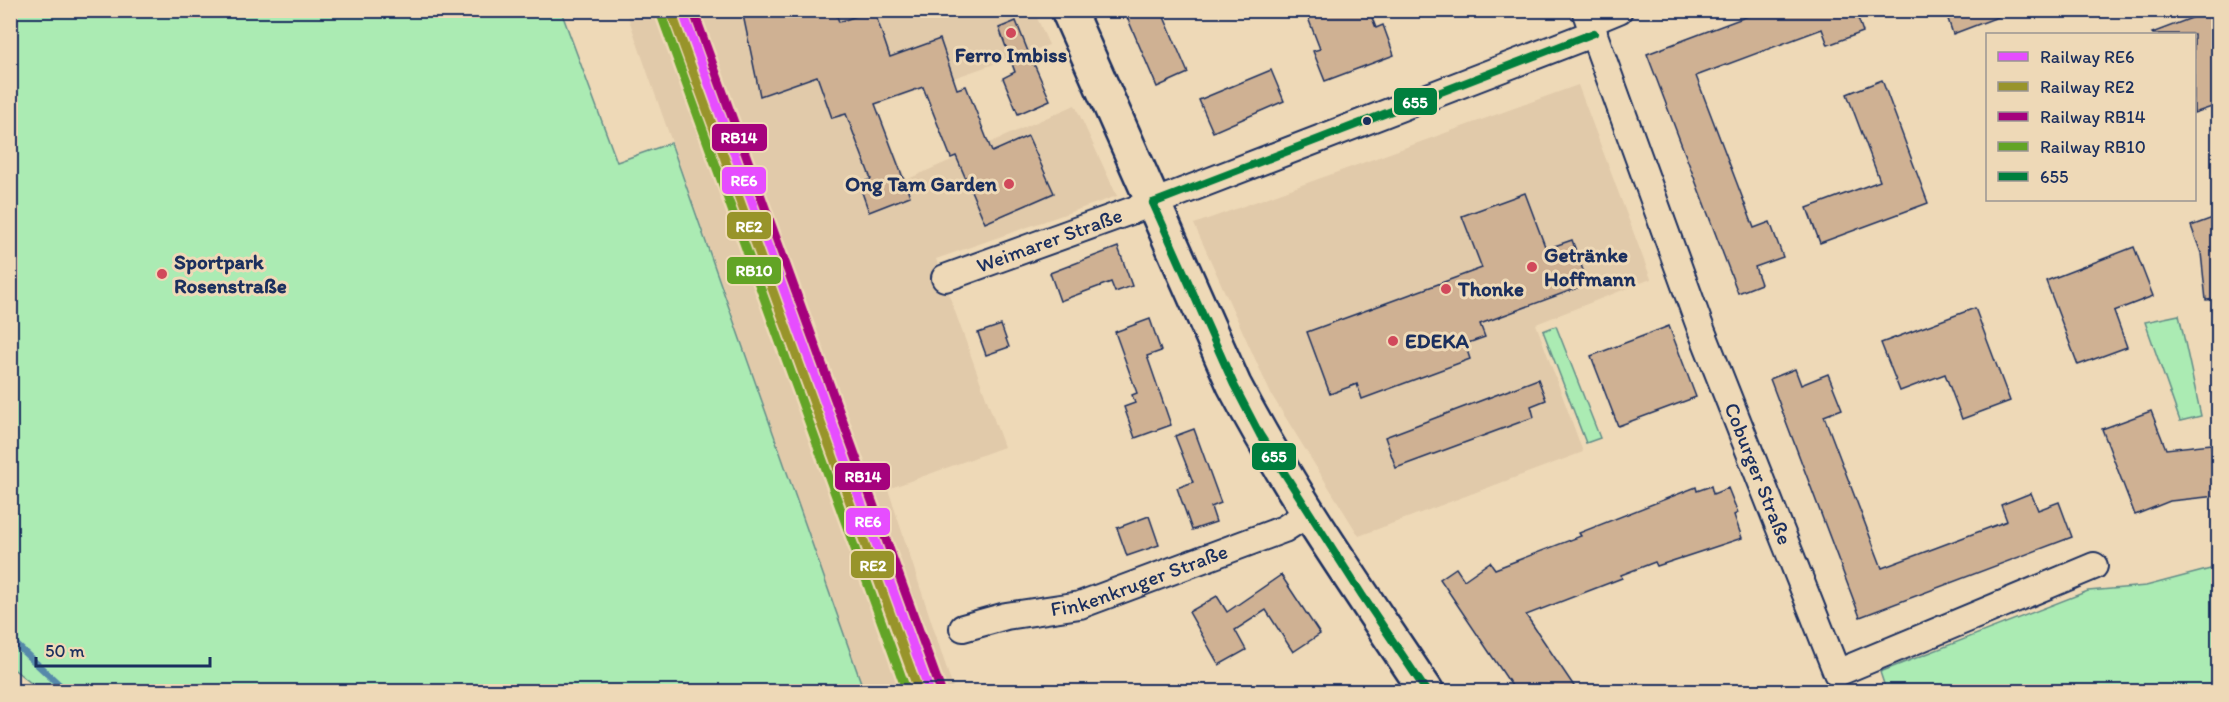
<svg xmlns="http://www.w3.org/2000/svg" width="2229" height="702" viewBox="0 0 2229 702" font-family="Itim,sans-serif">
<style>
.built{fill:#e1caaa}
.green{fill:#abebb3;stroke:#638d88;stroke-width:1.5}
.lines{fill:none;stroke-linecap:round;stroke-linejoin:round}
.stream{stroke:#5689aa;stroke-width:7}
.building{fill:#cfb193;stroke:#1b2f5e;stroke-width:1.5}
.street-casing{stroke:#1b2f5e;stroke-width:30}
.secondary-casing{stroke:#1b2f5e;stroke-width:38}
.street{stroke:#eed9b7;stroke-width:26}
.secondary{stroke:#eed9b7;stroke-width:33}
.bus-1-casing{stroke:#eed9b7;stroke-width:12}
.bus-1{stroke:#007f3e;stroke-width:8}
.rail-1-casing{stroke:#eed9b7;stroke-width:14}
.rail-2-casing{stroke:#eed9b7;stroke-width:14}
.rail-3-casing{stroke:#eed9b7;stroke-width:14}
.rail-4-casing{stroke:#eed9b7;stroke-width:14}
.rail-1{stroke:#e64dff;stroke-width:9}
.rail-2{stroke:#98942a;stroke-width:9}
.rail-3{stroke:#a5027d;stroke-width:9}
.rail-4{stroke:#62a425;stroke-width:9}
.poi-dot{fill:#d1495b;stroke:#eed9b7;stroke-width:2}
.bus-dot{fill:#1b2f5e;stroke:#eed9b7;stroke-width:2}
.labels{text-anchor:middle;stroke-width:6;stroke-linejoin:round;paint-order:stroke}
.poi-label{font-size:21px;font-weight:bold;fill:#1b2f5e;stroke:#eed9b7;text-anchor:start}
.street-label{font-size:21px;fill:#1b2f5e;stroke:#eed9b7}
.line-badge{stroke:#eed9b7;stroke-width:2}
.badge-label{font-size:16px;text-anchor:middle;font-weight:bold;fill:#fff}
</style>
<rect width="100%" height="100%" fill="#eed9b7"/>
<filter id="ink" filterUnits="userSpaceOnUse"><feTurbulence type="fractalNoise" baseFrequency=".0167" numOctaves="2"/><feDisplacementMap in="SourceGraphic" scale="12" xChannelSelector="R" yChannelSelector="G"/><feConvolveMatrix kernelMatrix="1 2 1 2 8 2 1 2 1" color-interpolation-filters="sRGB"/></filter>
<g filter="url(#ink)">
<g class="built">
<path d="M626 11H1034L1049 45 876 105 906 180 1075 105 1117 196 936 259 1004 447 888 489 954 691H864Z"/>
<path d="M1578 85 1651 279 1536 324 1583 452 1359 536 1271 394 1194 224Z"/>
</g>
<g class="green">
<path d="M10 11H561L617 162 671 143 864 691 42 692 11 667Z"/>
<path d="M2179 315 2201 416 2180 421 2145 322Z"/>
<path d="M1556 326 1600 438 1586 443 1543 331Z"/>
<path d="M2218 567V691H1871L1885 687 1880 672 2088 591 2146 586Z"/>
</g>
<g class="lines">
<path class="stream" d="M10 639 67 692"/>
</g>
<g class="building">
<path d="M742 10H835L839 22 874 10 890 57 940 39 957 89 966 86 992 152 1028 136 1054 193 985 223 956 156 951 158 923 87 875 104 910 196 869 212 859 184 871 179 846 114 832 118 817 76 760 96Z"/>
<path d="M1124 10H1161L1188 73 1157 87Z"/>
<path d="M1305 10H1369L1376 28 1383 25 1394 55 1325 81 1313 51 1320 49Z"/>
<path d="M1764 10H1865V12L1857 15 1863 32 1828 45 1822 29 1696 76 1754 228 1770 222 1783 257 1755 267 1761 284 1738 293 1647 54Z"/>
<path d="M1945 10H2011V12L1953 34Z"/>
<path d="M2210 11 2218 50V105L2194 113V34H2153L2152 33Z"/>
<path d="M1016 21 1033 64H1034L1050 100 1018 114 1003 78 1015 72 999 28Z"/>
<path d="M1271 70 1284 101 1213 132 1199 100Z"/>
<path d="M1882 80 1928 203 1820 243 1807 208 1880 181 1847 94Z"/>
<path d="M1525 193 1546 249 1572 240 1588 284 1480 324 1485 337 1465 344 1470 359 1362 399 1357 384 1330 394 1307 332 1482 268 1462 216Z"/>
<path d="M2218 216V299L2206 300 2201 253 2191 226Z"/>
<path d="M1118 247 1132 286 1115 292 1111 282 1060 301 1050 273Z"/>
<path d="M2134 247 2153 296 2114 311 2127 347 2078 365 2046 281Z"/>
<path d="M1975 308 2010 401 1962 419 1945 374 1900 391 1881 343Z"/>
<path d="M1150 319 1161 351 1147 356 1171 425 1135 438 1124 407 1135 403 1132 395 1137 393 1115 332Z"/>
<path d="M1001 325 1009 347 986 355 978 333Z"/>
<path d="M1669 326 1696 397 1618 426 1591 356Z"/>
<path d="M1795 369 1801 385 1828 374 1842 409 1824 416 1882 568 2007 521 2001 505 2031 493 2038 510 2059 502 2072 537 1860 617 1770 379Z"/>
<path d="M1538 379 1546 400 1531 406 1534 417 1396 468 1385 437Z"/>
<path d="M2151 411 2166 449 2211 444 2216 496 2170 501 2135 515 2102 429Z"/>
<path d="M1194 429 1221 503 1211 507 1216 522 1192 530 1177 488 1193 482 1175 436Z"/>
<path d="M1711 486 1713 494 1728 488 1738 513 1734 515 1742 538 1657 566 1655 562 1621 575 1622 578 1526 615 1578 692H1516L1440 579 1456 568 1464 580 1490 562 1495 569 1581 536 1579 533 1696 487 1697 491Z"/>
<path d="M1149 516 1159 545 1127 556 1117 528Z"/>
<path d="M1281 575 1320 634 1293 652 1266 610 1235 630 1246 650 1219 665 1189 612 1217 596 1227 612Z"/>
</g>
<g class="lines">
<g class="street-casing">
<g id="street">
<path id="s1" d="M1585 10 1699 324 1837 673 2094 566"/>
<path d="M1590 22 1619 10"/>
<path id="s2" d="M945 278 1153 203 1594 33"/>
<path id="s3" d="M963 628 1006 616 1080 605 1284 529 1309 513"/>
</g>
</g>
<g class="secondary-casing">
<path id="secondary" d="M1068 10 1234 385C1290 492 1360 591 1427 692"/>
</g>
<use href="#street" class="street"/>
<use href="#secondary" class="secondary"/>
<g class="bus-1-casing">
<g id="bus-1">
<path d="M1153 203 1234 385 1260 435 1362 595 1427 692"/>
<path d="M1153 203 1594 33"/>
</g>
</g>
<use href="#bus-1" class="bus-1"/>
<g class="rail-1-casing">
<path id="rail-1" d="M682 10 930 692"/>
</g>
<g class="rail-2-casing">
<path id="rail-2" d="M672 14 919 692"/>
</g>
<g class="rail-3-casing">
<path id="rail-3" d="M693 10 940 688"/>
</g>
<g class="rail-4-casing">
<path id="rail-4" d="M662 17 907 692"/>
</g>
<use href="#rail-1" class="rail-1"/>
<use href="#rail-2" class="rail-2"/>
<use href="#rail-3" class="rail-3"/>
<use href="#rail-4" class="rail-4"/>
</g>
</g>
<g class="poi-dot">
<circle cx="1011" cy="33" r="6"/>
<circle cx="1009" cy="184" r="6"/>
<circle cx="1532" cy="267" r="6"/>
<circle cx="162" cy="274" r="6"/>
<circle cx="1446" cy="289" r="6"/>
<circle cx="1393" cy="341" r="6"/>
</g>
<circle class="bus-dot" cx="1367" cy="121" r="5"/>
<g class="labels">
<g class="poi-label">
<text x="1011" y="62" text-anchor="middle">Ferro Imbiss</text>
<text x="997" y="191" text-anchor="end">Ong Tam Garden</text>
<text x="1544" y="262">Getränke<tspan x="1544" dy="24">Hoffmann</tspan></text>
<text x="174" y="269">Sportpark<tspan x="174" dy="24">Rosenstraße</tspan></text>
<text x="1458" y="296">Thonke</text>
<text x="1405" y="348">EDEKA</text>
</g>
<g class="street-label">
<text dy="7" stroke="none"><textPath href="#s2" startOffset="111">Weimarer Straße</textPath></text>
<text dy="7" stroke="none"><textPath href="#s1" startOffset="495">Coburger Straße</textPath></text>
<text dy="7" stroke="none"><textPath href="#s3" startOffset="183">Finkenkruger Straße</textPath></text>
</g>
</g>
<g class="line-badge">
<rect x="1393" y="87" width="45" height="29" rx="6" fill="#007f3e"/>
<rect x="711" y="123" width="57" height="29" rx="6" fill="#a5027d"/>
<rect x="721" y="166" width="46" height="29" rx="6" fill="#e64dff"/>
<rect x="726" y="211" width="46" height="29" rx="6" fill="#98942a"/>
<rect x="726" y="256" width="56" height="29" rx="6" fill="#62a425"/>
<rect x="1251" y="442" width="46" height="29" rx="6" fill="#007f3e"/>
<rect x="834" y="462" width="57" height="29" rx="6" fill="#a5027d"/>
<rect x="845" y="507" width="46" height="29" rx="6" fill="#e64dff"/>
<rect x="850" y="550" width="45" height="29" rx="6" fill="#98942a"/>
</g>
<g class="badge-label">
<text x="1415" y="108">655</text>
<text x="739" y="143">RB14</text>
<text x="744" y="186">RE6</text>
<text x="749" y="232">RE2</text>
<text x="754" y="276">RB10</text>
<text x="1274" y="462">655</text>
<text x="863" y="482">RB14</text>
<text x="868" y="527">RE6</text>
<text x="873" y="571">RE2</text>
</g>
<rect width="2229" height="702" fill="none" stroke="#eed9b7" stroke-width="36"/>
<rect x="18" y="18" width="2193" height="666" fill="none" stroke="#1b2f5e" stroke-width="2" filter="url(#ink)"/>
<rect x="1986" y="33" width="210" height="168" fill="#eed9b7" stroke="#9a9593" stroke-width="1.5"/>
<rect x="1998" y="52" width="30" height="9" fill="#e64dff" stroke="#9a9593" stroke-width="1.5"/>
<text x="2040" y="63" font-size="18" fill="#1b2f5e">Railway RE6</text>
<rect x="1998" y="82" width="30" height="9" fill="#98942a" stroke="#9a9593" stroke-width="1.5"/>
<text x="2040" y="93" font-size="18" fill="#1b2f5e">Railway RE2</text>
<rect x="1998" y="112" width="30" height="9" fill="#a5027d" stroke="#9a9593" stroke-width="1.5"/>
<text x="2040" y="123" font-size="18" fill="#1b2f5e">Railway RB14</text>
<rect x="1998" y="142" width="30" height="9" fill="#62a425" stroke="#9a9593" stroke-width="1.5"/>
<text x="2040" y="153" font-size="18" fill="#1b2f5e">Railway RB10</text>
<rect x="1998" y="172" width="30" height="9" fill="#007f3e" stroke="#9a9593" stroke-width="1.5"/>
<text x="2040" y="183" font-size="18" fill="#1b2f5e">655</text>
<path d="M36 657v9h174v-9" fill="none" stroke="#1b2f5e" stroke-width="3"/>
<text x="45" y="657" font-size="18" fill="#1b2f5e" stroke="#eed9b7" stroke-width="4.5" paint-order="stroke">50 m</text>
</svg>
